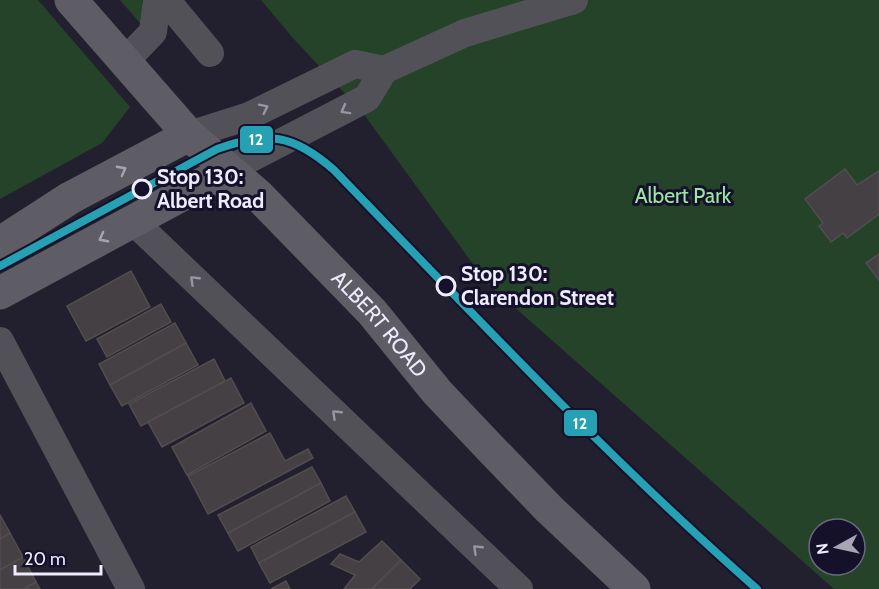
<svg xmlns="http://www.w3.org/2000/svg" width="879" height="589" viewBox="0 0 879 589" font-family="Cabin,sans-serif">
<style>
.green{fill:#244329;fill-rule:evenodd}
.building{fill:#444044;stroke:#524e4e;stroke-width:1.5}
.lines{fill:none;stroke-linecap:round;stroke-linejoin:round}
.street{stroke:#535158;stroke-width:28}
.primary{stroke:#5e5c64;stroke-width:33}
.tram-1-casing{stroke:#15112a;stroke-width:12}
.tram-1{stroke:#26a0b3;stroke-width:8}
.oneway{stroke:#9896a3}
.oneway2{stroke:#a6a4b1}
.stop-dot{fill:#15112a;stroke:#edebfe;stroke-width:3}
.labels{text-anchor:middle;stroke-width:6;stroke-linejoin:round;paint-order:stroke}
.stop-label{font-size:21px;font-weight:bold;fill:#edebfe;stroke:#15112a;text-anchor:start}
.park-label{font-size:21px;fill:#9be7a2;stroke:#15112a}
.street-label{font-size:21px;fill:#edebfe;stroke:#15112a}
.line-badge{stroke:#15112a;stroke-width:2}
.badge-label{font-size:16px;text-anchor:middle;font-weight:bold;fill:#fff}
</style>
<rect width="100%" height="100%" fill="#22202e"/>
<g class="green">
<path d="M0 0H38L130 107 102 143 0 199Z"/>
<path d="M120 0H142L146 30Z"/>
<path d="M261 0H879V589H834L486 282 363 113 292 37ZM819 529H855V565H819Z"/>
</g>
<g class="building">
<path d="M845 169 857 185 879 171V214L847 238 843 233 831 242 819 226 823 223 805 199Z"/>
<path d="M879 254V280L866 263Z"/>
<path d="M131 271 150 307 86 341 67 306Z"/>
<path d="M161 304 171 322 107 357 97 339Z"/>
<path d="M175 323 186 343 110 385 99 364Z"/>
<path d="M186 343 198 365 122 406 110 385Z"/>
<path d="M214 359 225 381 141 426 129 404Z"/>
<path d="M231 378 244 403 162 447 148 422Z"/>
<path d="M251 403 266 431 187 475 172 447Z"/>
<path d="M270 433 285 461 308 449 313 458 208 514 188 476Z"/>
<path d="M312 467 321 483 228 533 218 515Z"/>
<path d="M321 483 330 501 238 551 228 533Z"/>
<path d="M346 496 355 512 259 563 251 547Z"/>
<path d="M355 512 366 532 270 583 259 563Z"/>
<path d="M0 515 10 533 0 539Z"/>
<path d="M10 533 23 557 0 570V539Z"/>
<path d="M382 541 401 560 372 589H344L355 575 331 564 340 554 359 562Z"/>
<path d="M23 557 36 582 24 589H0V570Z"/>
<path d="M401 560 420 579 410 589H372Z"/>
<path d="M286 581 290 589H271Z"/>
<path d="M36 582 40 589H24Z"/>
</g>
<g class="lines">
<g class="street">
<path d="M166 0 210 53"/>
<path d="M125 61 153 32 157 0"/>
<path d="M189 135 249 116 355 64 384 70"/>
<path d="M228 170 367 98 384 70 465 33 574 0"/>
<path d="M133 221 519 589"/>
<path d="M0 341 131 589"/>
</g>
<g class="primary">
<path id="s1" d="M71 0 189 135 259 196 372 312 437 392 491 449 549 509 634 589"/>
<path d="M0 243 70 198 189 135"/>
<path d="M0 293 228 170"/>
</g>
<g class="tram-1-casing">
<path id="tram-1" d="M0 266 217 149C268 131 293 134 334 170 472 313 608 458 757 589"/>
</g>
<use href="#tram-1" class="tram-1"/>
</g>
<defs><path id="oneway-chevron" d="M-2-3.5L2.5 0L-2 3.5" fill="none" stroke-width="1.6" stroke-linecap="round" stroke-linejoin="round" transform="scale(1.5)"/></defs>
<g class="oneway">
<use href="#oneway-chevron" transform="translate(264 108) rotate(-26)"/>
<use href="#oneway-chevron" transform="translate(345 110) rotate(151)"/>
<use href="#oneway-chevron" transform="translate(194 280) rotate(-136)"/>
<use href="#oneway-chevron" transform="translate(336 414) rotate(-136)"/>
<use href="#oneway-chevron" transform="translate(477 549) rotate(-136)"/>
</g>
<g class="oneway2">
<use href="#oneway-chevron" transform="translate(122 170) rotate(-28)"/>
<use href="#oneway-chevron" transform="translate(103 238) rotate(152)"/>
</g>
<g class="stop-dot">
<circle cx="142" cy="189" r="9"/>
<circle cx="446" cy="286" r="9"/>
</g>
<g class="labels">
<g class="stop-label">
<text x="157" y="184">Stop 130:<tspan x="157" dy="24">Albert Road</tspan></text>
<text x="461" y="281">Stop 130:<tspan x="461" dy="24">Clarendon Street</tspan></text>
</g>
<g class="park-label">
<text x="683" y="203">Albert Park</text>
</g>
<g class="street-label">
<text dy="7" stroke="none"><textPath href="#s1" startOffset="448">ALBERT ROAD</textPath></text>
</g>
</g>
<g class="line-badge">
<rect x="239" y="125" width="35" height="29" rx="6" fill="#26a0b3"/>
<rect x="563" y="409" width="35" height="28" rx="6" fill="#26a0b3"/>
</g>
<g class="badge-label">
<text x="256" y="145">12</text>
<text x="580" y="429">12</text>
</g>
<g transform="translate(837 547) rotate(262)"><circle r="28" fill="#15112a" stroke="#6b687f" stroke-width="1.5"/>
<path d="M0-4.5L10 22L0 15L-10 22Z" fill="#a6a4b5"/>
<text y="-9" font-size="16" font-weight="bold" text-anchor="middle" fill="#edebfe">N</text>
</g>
<path d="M15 565v9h86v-9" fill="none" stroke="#edebfe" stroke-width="3"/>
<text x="24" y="565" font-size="18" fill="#edebfe" stroke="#15112a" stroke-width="4.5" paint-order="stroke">20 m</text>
</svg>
